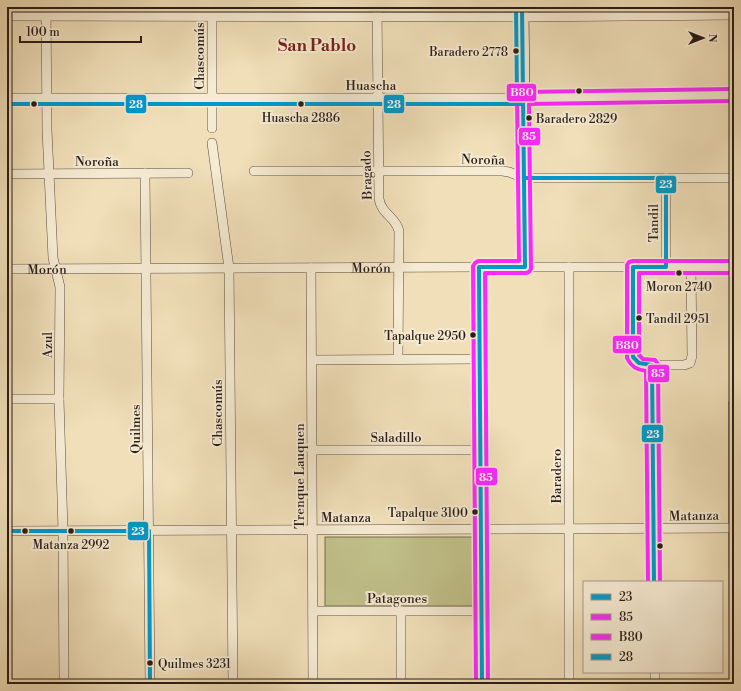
<svg xmlns="http://www.w3.org/2000/svg" width="741" height="691" viewBox="0 0 741 691" font-family="'Libre Bodoni',serif">
<style>
.green{fill:#c1c08a;stroke:#766e50}
.lines{fill:none;stroke-linecap:round;stroke-linejoin:round}
.minor-casing{stroke:#5c4e40;stroke-width:10}
.secondary-casing{stroke:#2a1d17;stroke-width:14}
.minor{stroke:#f5ead2;stroke-width:9}
.secondary{stroke:#f5ead2;stroke-width:13}
.bus-1-casing{stroke:#f5ead2;stroke-width:7}
.bus-2-casing{stroke:#f5ead2;stroke-width:7}
.bus-3-casing{stroke:#f5ead2;stroke-width:7}
.bus-4-casing{stroke:#f5ead2;stroke-width:7}
.bus-1{stroke:#0099cb;stroke-width:4}
.bus-2{stroke:#fe27ff;stroke-width:4}
.bus-3{stroke:#fe27ff;stroke-width:4}
.bus-4{stroke:#0099cb;stroke-width:4}
.bus-dot{fill:#2a1d17;stroke:#f5ead2;stroke-width:1.5}
.labels{text-anchor:middle;stroke-width:4;stroke-linejoin:round;paint-order:stroke}
.bus-label{font-size:12px;fill:#2a1d17;stroke:#f5ead2;text-anchor:end}
.street-label{font-size:13px;fill:#2a1d17;stroke:#f5ead2}
.district-label{font-size:17px;font-weight:bold;fill:#7a1f14;stroke:#f5ead2}
.line-badge{stroke:#f5ead2;stroke-width:1.5}
.badge-label{font-size:11px;text-anchor:middle;font-weight:bold;fill:#fff}
</style>
<rect width="100%" height="100%" fill="#f0dfb9"/>
<filter id="stains"><feTurbulence type="fractalNoise" baseFrequency=".005" numOctaves="4"/><feColorMatrix values="0 0 0 0 .2 0 0 0 0 .09 0 0 0 0 .02 0 0 0 .5 -.17"/></filter>
<radialGradient id="worn" r=".72"><stop offset=".6" stop-color="#630" stop-opacity="0"/><stop offset="1" stop-color="#630" stop-opacity=".3"/></radialGradient>
<rect class="green" x="325" y="537" width="157" height="69"/>
<g class="lines">
<g class="minor-casing">
<g id="minor">
<path d="M46 7 47 130 53 258 60 287 59 399 63 531 64 684"/>
<path d="M212 7V128"/>
<path d="M377 7 379 199C382 215 396 217 399 231L398 359"/>
<path d="M7 16 522 17 734 15"/>
<path d="M7 98H523L734 95"/>
<path d="M212 143 229 268 233 684"/>
<path d="M254 171H502L509 172 524 178H734"/>
<path d="M145 173 150 684"/>
<path d="M7 174 188 173"/>
<path d="M666 178V267"/>
<path d="M525 267H734"/>
<path d="M569 267V684"/>
<path d="M633 267V357L636 362 640 365H684L690 363 692 356 691 267"/>
<path d="M311 268 313 684"/>
<path id="s1" d="M7 269 479 267"/>
<path d="M312 360 480 359"/>
<path d="M652 365 654 582"/>
<path d="M7 399H59"/>
<path d="M733 404 734 655"/>
<path d="M312 450H481"/>
<path d="M7 531 734 528"/>
<path d="M313 611H482"/>
<path d="M655 672V684"/>
<path d="M401 684V611"/>
</g>
</g>
<g class="secondary-casing">
<path id="secondary" d="M482 684 479 267H525L522 7"/>
</g>
<use href="#minor" class="minor"/>
<use href="#secondary" class="secondary"/>
<g class="bus-1-casing">
<g id="bus-1">
<path d="M524 178H666V267H633V357L639 363 652 365 654 582"/>
<path d="M7 531H149"/>
<path d="M149 531 150 684"/>
<path d="M482 684 479 267H525L522 7"/>
</g>
</g>
<g class="bus-2-casing">
<g id="bus-2">
<path d="M660 582 658 364 655 360 643 359 639 355V273H734"/>
<path d="M488 684 485 273H526L529 272 531 269 529 104 734 101"/>
</g>
</g>
<g class="bus-3-casing">
<g id="bus-3">
<path d="M648 582 646 371C637 370 631 367 627 358V265L629 262 633 261H734"/>
<path d="M476 684 473 266 475 263 478 261H519L517 96 520 93 523 92 734 89"/>
</g>
</g>
<g class="bus-4-casing">
<g id="bus-4">
<path d="M516 7 517 98"/>
<path d="M7 104H523"/>
</g>
</g>
<use href="#bus-1" class="bus-1"/>
<use href="#bus-2" class="bus-2"/>
<use href="#bus-3" class="bus-3"/>
<use href="#bus-4" class="bus-4"/>
</g>
<g class="bus-dot">
<circle cx="516" cy="51" r="3.5"/>
<circle cx="579" cy="91" r="3.5"/>
<circle cx="34" cy="104" r="3.5"/>
<circle cx="301" cy="104" r="3.5"/>
<circle cx="529" cy="118" r="3.5"/>
<circle cx="679" cy="273" r="3.5"/>
<circle cx="639" cy="318" r="3.5"/>
<circle cx="473" cy="335" r="3.5"/>
<circle cx="475" cy="512" r="3.5"/>
<circle cx="25" cy="531" r="3.5"/>
<circle cx="71" cy="531" r="3.5"/>
<circle cx="660" cy="546" r="3.5"/>
<circle cx="150" cy="663" r="3.5"/>
</g>
<g class="labels">
<g class="bus-label">
<text x="508" y="56">Baradero 2778</text>
<text x="301" y="122" text-anchor="middle">Huascha 2886</text>
<text x="536" y="123" text-anchor="start">Baradero 2829</text>
<text x="679" y="291" text-anchor="middle">Moron 2740</text>
<text x="646" y="323" text-anchor="start">Tandil 2951</text>
<text x="466" y="340">Tapalque 2950</text>
<text x="468" y="517">Tapalque 3100</text>
<text x="71" y="549" text-anchor="middle">Matanza 2992</text>
<text x="158" y="668" text-anchor="start">Quilmes 3231</text>
</g>
<g class="street-label">
<text transform="translate(199 56) rotate(-90)" y="5">Chascomús</text>
<text x="371" y="90">Huascha</text>
<text transform="translate(483 159) rotate(1)" y="5">Noroña</text>
<text x="97" y="166">Noroña</text>
<text transform="translate(366 175) rotate(-92)" y="5">Bragado</text>
<text transform="translate(653 223) rotate(-90)" y="5">Tandil</text>
<text dy="5" stroke="none"><textPath href="#s1" startOffset="364">Morón</textPath></text>
<text dy="5" stroke="none"><textPath href="#s1" startOffset="40">Morón</textPath></text>
<text transform="translate(47 345) rotate(-90)" y="5">Azul</text>
<text transform="translate(217 413) rotate(-90)" y="5">Chascomús</text>
<text transform="translate(135 429) rotate(-90)" y="5">Quilmes</text>
<text x="396" y="442">Saladillo</text>
<text transform="translate(299 476) rotate(-90)" y="5">Trenque Lauquen</text>
<text transform="translate(556 476) rotate(-90)" y="5">Baradero</text>
<text transform="translate(694 515) rotate(-1)" y="5">Matanza</text>
<text x="346" y="522">Matanza</text>
<text x="397" y="603">Patagones</text>
</g>
<g class="district-label">
<text x="317" y="51">San Pablo</text>
</g>
</g>
<g class="line-badge">
<rect x="506" y="83" width="31" height="19" rx="4" fill="#fe27ff"/>
<rect x="125" y="94" width="22" height="20" rx="4" fill="#0099cb"/>
<rect x="383" y="94" width="22" height="20" rx="4" fill="#0099cb"/>
<rect x="518" y="127" width="23" height="19" rx="4" fill="#fe27ff"/>
<rect x="655" y="175" width="22" height="19" rx="4" fill="#0099cb"/>
<rect x="612" y="335" width="30" height="19" rx="4" fill="#fe27ff"/>
<rect x="647" y="364" width="23" height="19" rx="4" fill="#fe27ff"/>
<rect x="641" y="424" width="23" height="19" rx="4" fill="#0099cb"/>
<rect x="475" y="467" width="23" height="19" rx="4" fill="#fe27ff"/>
<rect x="127" y="521" width="22" height="20" rx="4" fill="#0099cb"/>
</g>
<g class="badge-label">
<text x="522" y="96">B80</text>
<text x="136" y="108">28</text>
<text x="394" y="108">28</text>
<text x="529" y="140">85</text>
<text x="666" y="188">23</text>
<text x="627" y="349">B80</text>
<text x="658" y="377">85</text>
<text x="653" y="438">23</text>
<text x="486" y="481">85</text>
<text x="138" y="535">23</text>
</g>
<rect width="741" height="691" fill="none" stroke="#f0dfb9" stroke-width="24"/>
<rect x="8" y="8" width="725" height="675" fill="none" stroke="#2a1d17" stroke-width="2"/>
<rect x="12" y="12" width="717" height="667" fill="none" stroke="#2a1d17"/>
<rect x="583" y="581" width="140" height="92" fill="#f5ead2" stroke="#a49887"/>
<rect x="591" y="594" width="20" height="6" fill="#0099cb" stroke="#a49887"/>
<text x="619" y="601" font-size="12" fill="#2a1d17">23</text>
<rect x="591" y="614" width="20" height="6" fill="#fe27ff" stroke="#a49887"/>
<text x="619" y="621" font-size="12" fill="#2a1d17">85</text>
<rect x="591" y="634" width="20" height="6" fill="#fe27ff" stroke="#a49887"/>
<text x="619" y="641" font-size="12" fill="#2a1d17">B80</text>
<rect x="591" y="654" width="20" height="6" fill="#0099cb" stroke="#a49887"/>
<text x="619" y="661" font-size="12" fill="#2a1d17">28</text>
<g transform="translate(703 38) rotate(90)" stroke="#f5ead2" stroke-width="3" paint-order="stroke">
<path d="M0-3L7 15L0 10L-7 15Z" fill="#2a1d17"/>
<text y="-6" font-size="11" font-weight="bold" text-anchor="middle" fill="#2a1d17">N</text>
</g>
<path d="M20 36v6h121v-6" fill="none" stroke="#2a1d17" stroke-width="2"/>
<text x="26" y="36" font-size="12" fill="#2a1d17" stroke="#f5ead2" stroke-width="3" paint-order="stroke">100 m</text>
<rect width="100%" height="100%" filter="url(#stains)"/>
<rect width="100%" height="100%" fill="url(#worn)"/>
</svg>
